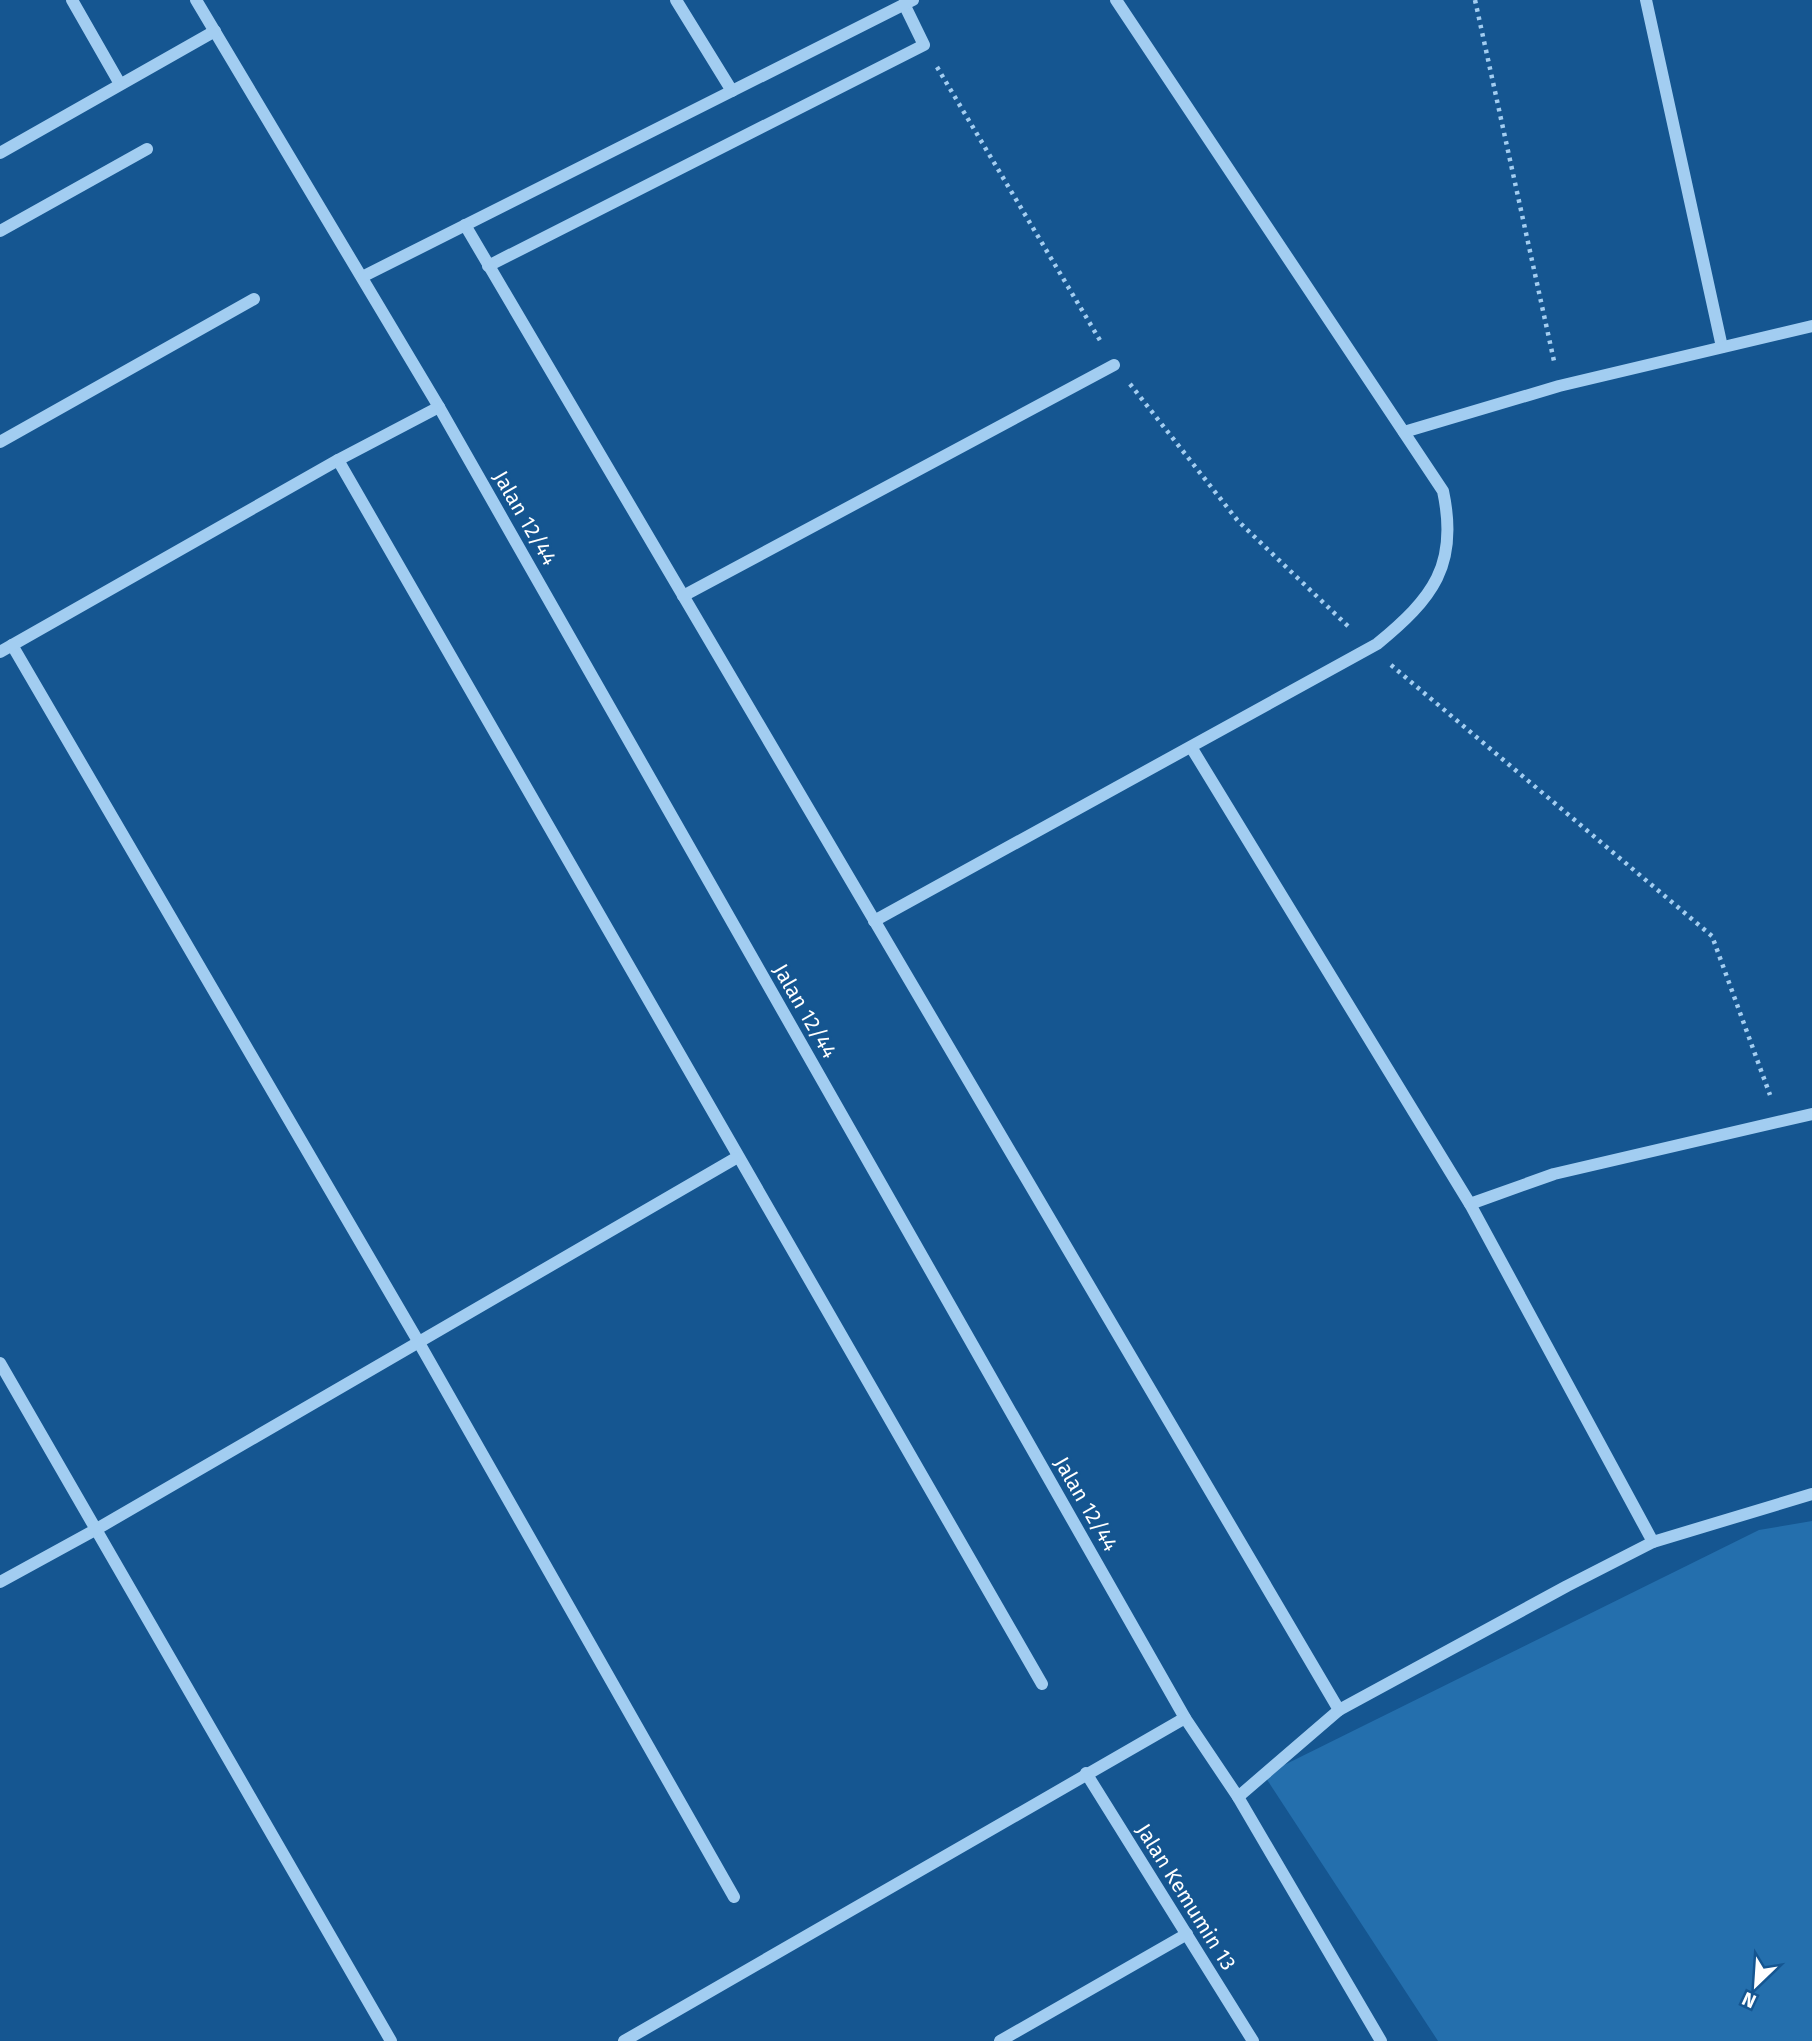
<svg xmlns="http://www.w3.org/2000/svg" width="1812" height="2041" viewBox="0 0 1812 2041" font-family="'Fira Sans',sans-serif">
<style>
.green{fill:#246fad}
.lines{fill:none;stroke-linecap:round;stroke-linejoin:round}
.path{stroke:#a2cdf1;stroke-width:4.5;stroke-dasharray:3.5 5;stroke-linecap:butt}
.minor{stroke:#a2cdf1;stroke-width:12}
.labels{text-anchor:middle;stroke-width:5;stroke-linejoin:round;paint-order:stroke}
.street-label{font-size:21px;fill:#fff;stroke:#155691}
</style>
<rect width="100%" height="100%" fill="#155691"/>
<path class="green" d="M1812 1521V2041H1438L1264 1775 1759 1530Z"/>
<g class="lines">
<g class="path">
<path d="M1475 0 1554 361"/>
<path d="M937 67 1101 342"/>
<path d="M1130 384 1238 521 1351 629"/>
<path d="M1391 665 1712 936 1770 1095"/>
</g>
<g class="minor">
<path d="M72 0 120 84"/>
<path d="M196 0 439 407 1185 1718 1238 1797 1381 2041"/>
<path d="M676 0 732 91"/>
<path d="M1646 0 1722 347"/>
<path d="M0 153 215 31"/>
<path d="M465 225 1339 1710"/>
<path d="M0 231 147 149"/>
<path d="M488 266 924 45 904 4"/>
<path d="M362 277 913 0"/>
<path d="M1404 432 1559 386 1812 326"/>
<path d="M0 442 254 299"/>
<path d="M338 460 1042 1684"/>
<path d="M683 596 1114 365"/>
<path d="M12 645 418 1341 734 1897"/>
<path d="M0 652 338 460 439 407"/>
<path d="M1191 747 1470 1204 1653 1542"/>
<path d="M874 921 1377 644C1433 598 1459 565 1443 491L1116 0"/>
<path d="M1470 1204 1554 1174 1812 1114"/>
<path d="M0 1363 391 2041"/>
<path d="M0 1582 95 1530 736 1158"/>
<path d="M1086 1773 1253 2041"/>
<path d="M1238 1797 1339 1710 1567 1586 1653 1542 1812 1494"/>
<path d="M624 2041 1185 1718"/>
<path d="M1000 2041 1187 1934"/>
</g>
</g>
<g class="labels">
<g class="street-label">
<text transform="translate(525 518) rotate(60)" y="7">Jalan 12/44</text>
<text transform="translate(805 1011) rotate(60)" y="7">Jalan 12/44</text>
<text transform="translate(1086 1504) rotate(60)" y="7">Jalan 12/44</text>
<text transform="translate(1186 1897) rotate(58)" y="7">Jalan Kemumin 13</text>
</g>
</g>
<g transform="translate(1756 1985) rotate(205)" stroke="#155691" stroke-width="5" paint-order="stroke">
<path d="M0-5L12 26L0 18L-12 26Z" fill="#ffffff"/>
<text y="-10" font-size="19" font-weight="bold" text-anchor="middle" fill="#ffffff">N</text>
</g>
</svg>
